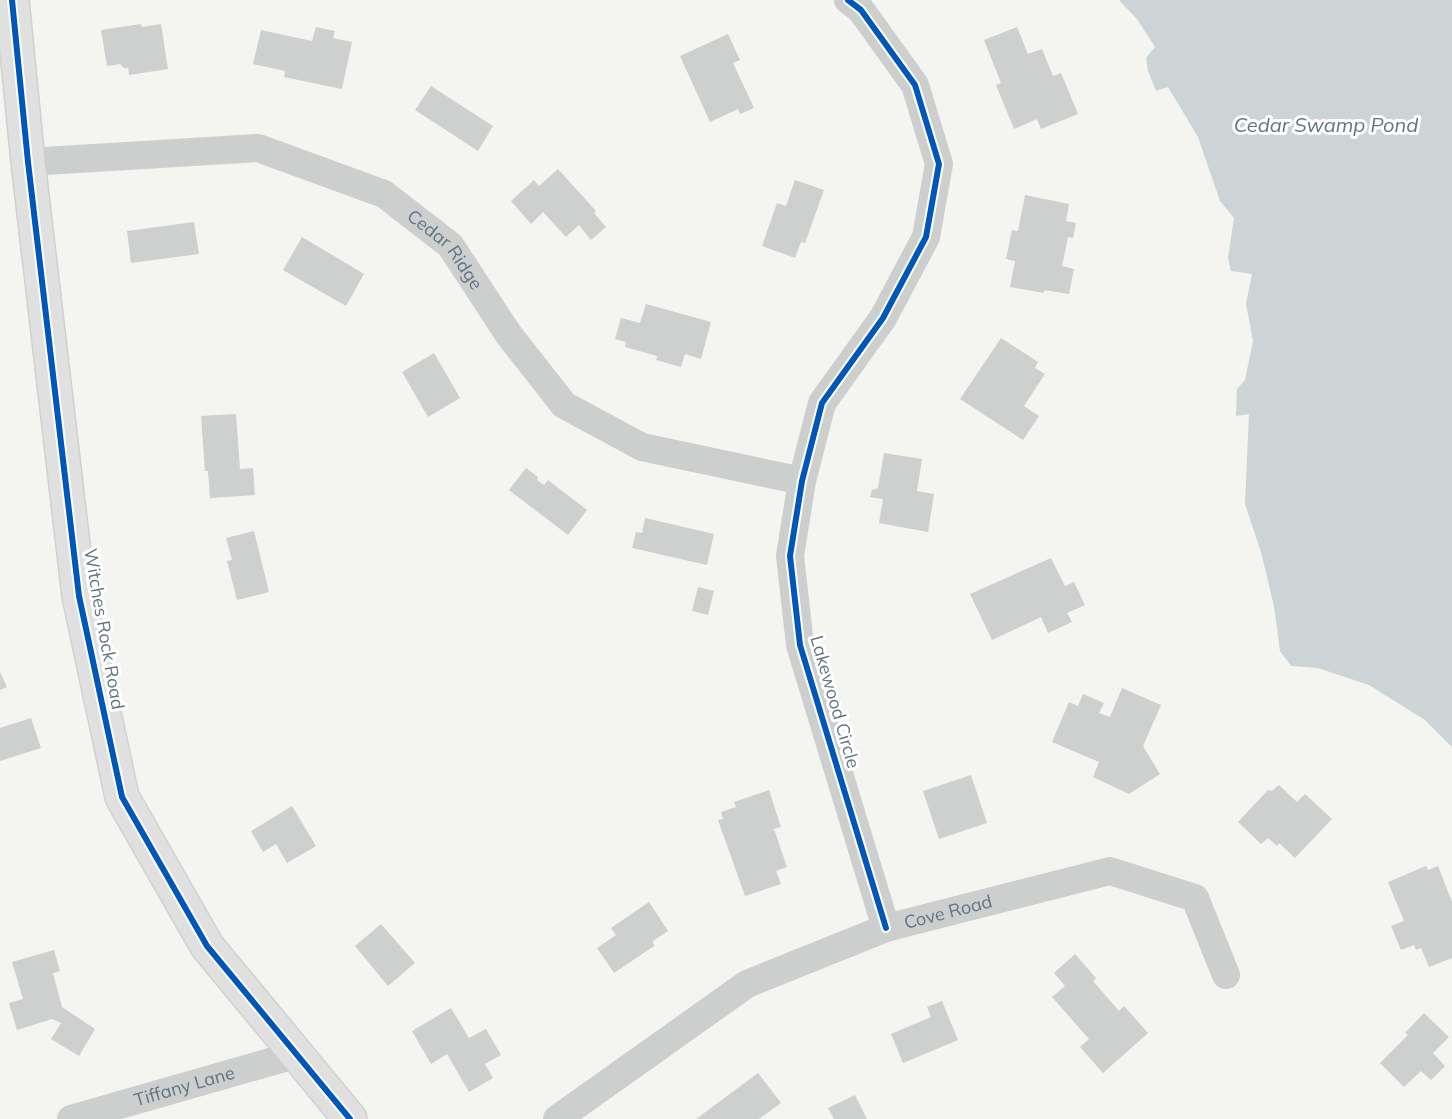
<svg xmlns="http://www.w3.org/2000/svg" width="1452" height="1119" viewBox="0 0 1452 1119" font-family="Mulish,sans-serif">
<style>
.water{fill:#ccd4d6}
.building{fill:#cecfcf}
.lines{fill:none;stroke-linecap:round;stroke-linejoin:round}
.secondary-casing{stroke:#d0d1d1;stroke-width:36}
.street{stroke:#cdcece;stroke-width:28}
.secondary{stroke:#e0e0e1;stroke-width:33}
.cycleway-casing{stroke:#fff;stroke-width:10}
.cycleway{stroke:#0057b8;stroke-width:6}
.labels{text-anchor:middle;stroke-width:6;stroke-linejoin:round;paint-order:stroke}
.street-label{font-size:18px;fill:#627482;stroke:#fff}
.water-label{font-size:20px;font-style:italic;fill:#5e7780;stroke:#fff}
</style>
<rect width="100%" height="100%" fill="#f4f4f1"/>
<path class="water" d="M1119 0H1452V747L1425 720 1369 685 1318 668 1291 666 1280 651 1274 606 1261 552 1245 504 1249 414 1236 416 1237 389 1245 380 1253 341 1246 304 1252 274 1231 271 1228 258 1234 218 1220 201 1198 137 1168 87 1156 91 1148 71 1146 58 1155 47 1137 19Z"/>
<g class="building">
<path d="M141 24 142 27 161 24 168 69 129 75 128 68H124L120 64 107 66 101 30Z"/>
<path d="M316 27 335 31 333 38 352 42 342 89 284 77 285 71 253 64 261 30 312 41Z"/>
<path d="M1017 27 1028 54 1042 49 1053 76 1061 73 1078 114 1041 129 1037 119 1014 129 996 85 1001 83 984 40Z"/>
<path d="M728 34 740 60 733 63 754 108 740 114 738 109 710 122 680 56Z"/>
<path d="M431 86 493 126 478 151 415 110Z"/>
<path d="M558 169 596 211 594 213 606 227 591 240 579 225 566 237 543 212 531 224 511 201 534 180 539 186Z"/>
<path d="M795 180 824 190 805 243 801 242 795 258 762 246 777 203 786 206Z"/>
<path d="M1025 195 1069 204 1066 221 1076 223 1073 238 1068 237 1062 266 1074 269 1069 294 1044 290V293L1010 287 1015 261 1006 259 1012 230 1018 231Z"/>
<path d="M194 222 199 254 131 263 127 231Z"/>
<path d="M302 237 364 274 346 306 283 270Z"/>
<path d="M646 304 711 322 701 359 685 354 681 367 656 360 657 356 625 347 626 342 615 339 621 318 640 323Z"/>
<path d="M1001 338 1038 362 1035 368 1045 374 1024 406 1039 416 1023 440 960 399Z"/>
<path d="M434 353 460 398 428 417 402 372Z"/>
<path d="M236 414 240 469 253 468 255 495 210 498 208 471H205L201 416Z"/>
<path d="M884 453 922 459 917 491 934 494 928 532 879 523 883 499 870 497 872 490 878 488Z"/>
<path d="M526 468 538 477 537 480 544 485 548 480 587 510 568 535 509 490Z"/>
<path d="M645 518 714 534 707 565 632 548 636 532 642 533Z"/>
<path d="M254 531 269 592 237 600 227 561 232 560 226 538Z"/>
<path d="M1051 558 1065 586 1074 582 1085 605 1067 613 1072 622 1048 633 1041 617 992 640 970 594Z"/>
<path d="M698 587 714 591 708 615 692 611Z"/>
<path d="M0 672 7 687 0 690Z"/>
<path d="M1122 688 1161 705 1143 746 1160 774 1129 794 1093 777 1099 762 1052 742 1069 702 1078 706 1083 694 1104 703 1099 713 1110 717Z"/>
<path d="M31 718 41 748 0 761V728Z"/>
<path d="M971 775 987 823 939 839 923 791Z"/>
<path d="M1279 785 1297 802 1305 794 1332 819 1295 858 1279 843 1277 846 1268 838 1261 844 1238 822 1268 790 1272 791Z"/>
<path d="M769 790 781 827 774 829 787 867 776 871 781 884 745 896 718 820 723 819 721 812 736 807 734 802Z"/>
<path d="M292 806 316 846 287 863 276 844 263 852 251 831Z"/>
<path d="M1426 866 1428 870 1438 866 1452 902V958L1429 967 1421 948 1416 950 1414 945 1401 950 1391 926 1404 921 1388 882Z"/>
<path d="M649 902 668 931 653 941 654 946 614 973 597 948 616 935 611 928Z"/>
<path d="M381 924 415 963 388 986 355 946Z"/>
<path d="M54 950 60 971 53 973 62 1007 95 1029 79 1056 51 1039 61 1023 52 1019 17 1030 9 1003 23 999 12 962Z"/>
<path d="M1075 954 1096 978 1093 981 1119 1011 1124 1006 1148 1033 1103 1073 1080 1047 1089 1039 1052 997 1065 986 1054 973Z"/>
<path d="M942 1001 958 1040 903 1063 891 1034 931 1017 927 1007Z"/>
<path d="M451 1008 469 1038 486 1029 501 1055 485 1064 493 1078 469 1092 447 1054 431 1064 412 1031Z"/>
<path d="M1424 1013 1449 1037 1433 1053 1445 1066 1431 1080 1421 1071 1404 1087 1380 1063 1408 1035 1405 1033Z"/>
<path d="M758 1073 781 1103 759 1119H696Z"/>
<path d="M855 1095 867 1119H834L828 1108Z"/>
</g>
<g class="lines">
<g class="secondary-casing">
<path id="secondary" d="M12 0 28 162 79 596 122 797 207 946 350 1119"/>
</g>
<g class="street">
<path d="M848 0 861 10 915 85 939 164 926 237 883 318 822 403 802 481 790 556 800 645 886 928"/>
<path id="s1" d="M28 162 258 148 384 194 450 245 509 335 564 405 642 447 802 481"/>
<path id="s2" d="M71 1119 298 1054"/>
<path id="s3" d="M557 1119 747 984 886 928 1110 871 1195 898 1226 975"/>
</g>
<use href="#secondary" class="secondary"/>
<g class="cycleway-casing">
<g id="cycleway">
<path d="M12 0 28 162 79 596 122 797 207 946 350 1119"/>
<path d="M848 0 861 10 915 85 939 164 926 237 883 318 822 403 802 481 790 556 800 645 886 928"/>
</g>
</g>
<use href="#cycleway" class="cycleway"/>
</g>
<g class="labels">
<g class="street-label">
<text dy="6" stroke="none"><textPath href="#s1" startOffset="448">Cedar Ridge</textPath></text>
<text transform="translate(104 629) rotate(80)" y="6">Witches Rock Road</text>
<text transform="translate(835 702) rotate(74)" y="6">Lakewood Circle</text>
<text dy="6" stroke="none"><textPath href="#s3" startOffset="447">Cove Road</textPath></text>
<text dy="6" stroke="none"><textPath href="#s2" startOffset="118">Tiffany Lane</textPath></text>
</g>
<g class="water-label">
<text x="1326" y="132">Cedar Swamp Pond</text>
</g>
</g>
</svg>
